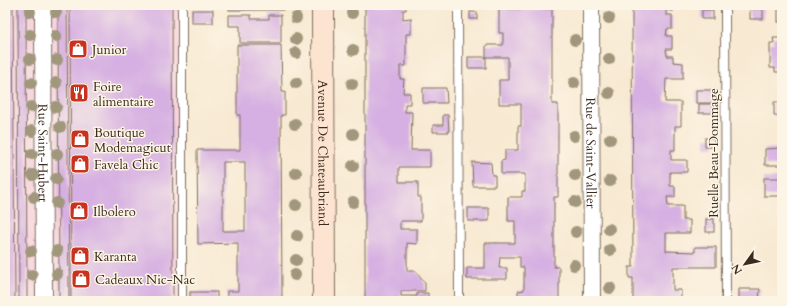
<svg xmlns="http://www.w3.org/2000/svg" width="787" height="306" viewBox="0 0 787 306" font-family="Cardo,serif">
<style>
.built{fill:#f5cfdb}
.building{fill:#d6b0e2;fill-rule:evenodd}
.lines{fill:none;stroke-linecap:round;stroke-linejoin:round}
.lane-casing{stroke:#7d6d5d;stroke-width:10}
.street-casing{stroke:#7d6d5d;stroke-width:18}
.secondary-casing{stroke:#7d6d5d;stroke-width:24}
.lane{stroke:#fff;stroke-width:8}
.street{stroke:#fff;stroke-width:16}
.secondary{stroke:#fde4d1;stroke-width:22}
.tree{fill:#a1977c}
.labels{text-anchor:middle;stroke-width:3;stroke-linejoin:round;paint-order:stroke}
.poi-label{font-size:13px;fill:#3b2a1e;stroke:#fcf5e5;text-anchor:start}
.street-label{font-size:13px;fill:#3b2a1e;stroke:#fcf5e5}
</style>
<rect width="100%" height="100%" fill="#fcf5e5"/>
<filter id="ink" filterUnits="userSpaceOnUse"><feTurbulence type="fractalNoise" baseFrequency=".025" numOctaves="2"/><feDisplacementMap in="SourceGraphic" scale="8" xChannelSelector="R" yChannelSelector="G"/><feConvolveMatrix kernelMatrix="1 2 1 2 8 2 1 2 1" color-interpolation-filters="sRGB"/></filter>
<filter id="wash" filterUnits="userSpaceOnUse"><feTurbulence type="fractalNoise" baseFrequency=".012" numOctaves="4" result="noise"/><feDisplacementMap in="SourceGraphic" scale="16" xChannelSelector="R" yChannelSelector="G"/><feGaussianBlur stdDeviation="0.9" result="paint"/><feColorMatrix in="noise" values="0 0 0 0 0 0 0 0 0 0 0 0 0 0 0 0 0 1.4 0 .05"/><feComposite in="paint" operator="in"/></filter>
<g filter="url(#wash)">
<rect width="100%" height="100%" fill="#f8e9d2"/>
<path class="built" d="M5 5H180L181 301H5Z"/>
<g id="blocks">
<g class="building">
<path d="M5 5H13L15 301H5Z"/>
<path d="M18 5H26L27 301H19Z"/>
<path d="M58 5H67L69 301H59Z"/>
<path d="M70 5H172L173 301H71Z"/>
<rect x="229" y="5" width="54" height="5"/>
<path d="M365 5H406V10H403V19L411 18V34H406V66H400V79H404L403 93H410V104H405V112H412L411 150H430V167H399V182H418V197H421V221H400V229H417V244L407 243V271H416L425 283V291H401V296H417V293H428V301H365Z"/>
<path d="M632 5H673V11L666 10V15H672V29H667L666 36H672V49H666L667 56H673V62L683 63V79H666L665 102H681V126H675V150H671V160H687V172H670V186H675V197H667L668 206H683V220H690V233H666V251L695 252V247H716V267H673V290H681V301H633V278H629V267H633Z"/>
<path d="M499 9H552V104H558V197H554V267H559V301H498V297H518V291L524 290V267H520V257H500L499 268H507V279H467V268H485V243H515V221H508V197H522V191H525V174H501V161L505 160V150H518V126H521V104H499V80H508V57H486V45H503V33H499Z"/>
<rect x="750" y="9" width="13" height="10"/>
<rect x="778" y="9" width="4" height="13"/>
<rect x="192" y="10" width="21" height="13"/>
<rect x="702" y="10" width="11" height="9"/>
<rect x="470" y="12" width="7" height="7"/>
<path d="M229 15H251V19H269V15H281V43H240V26H229Z"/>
<path d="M773 38H782V72H775V68H770V43H774Z"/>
<path d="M237 45H281L282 92H285V115H281L282 301H227V291H238V243L198 244 197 150H240V115H237ZM223 162H245V231H223Z"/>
<rect x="468" y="57" width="18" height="11"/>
<path d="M423 88H446L447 103H423Z"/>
<rect x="696" y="90" width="21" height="13"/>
<path d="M774 102H782V120H780L779 116H774Z"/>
<rect x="699" y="104" width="14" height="9"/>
<path d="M443 115H448L449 132H433V125H443Z"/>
<rect x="705" y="138" width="9" height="9"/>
<path d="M782 148V165H765V149Z"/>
<path d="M472 162 491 163 492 175H495V186H473Z"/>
<rect x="764" y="178" width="18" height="18"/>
<rect x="468" y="208" width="21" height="13"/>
<rect x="706" y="219" width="8" height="13"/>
<path d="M739 289H760L759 301 739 300Z"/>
<rect x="190" y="292" width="27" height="9"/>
<rect x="769" y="300" width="12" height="1"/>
</g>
</g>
</g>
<g filter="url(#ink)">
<use href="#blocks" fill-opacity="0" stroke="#7d6d5d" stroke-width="1"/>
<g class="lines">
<g class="lane-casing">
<g id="lane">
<path d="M182 5V301"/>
<path d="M458 5 459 301"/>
<path d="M725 5 726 301"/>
</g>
</g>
<g class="street-casing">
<g id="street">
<path id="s1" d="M43 5 44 301"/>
<path id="s2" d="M591 5 592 301"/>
</g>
</g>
<g class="secondary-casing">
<g id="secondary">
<path id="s3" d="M323 5 324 301"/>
</g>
</g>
<use href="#lane" class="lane"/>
<use href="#street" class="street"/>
<use href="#secondary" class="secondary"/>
</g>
<g class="tree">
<circle cx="30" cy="12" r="6"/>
<circle cx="56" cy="12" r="6"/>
<circle cx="352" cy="13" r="6"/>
<circle cx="296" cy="18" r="6"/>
<circle cx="609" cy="18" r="6"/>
<circle cx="30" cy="35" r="6"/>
<circle cx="56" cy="36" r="6"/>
<circle cx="296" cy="39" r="6"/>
<circle cx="575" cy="40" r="6"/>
<circle cx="353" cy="50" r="6"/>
<circle cx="296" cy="53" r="6"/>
<circle cx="30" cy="59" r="6"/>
<circle cx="609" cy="59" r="6"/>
<circle cx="57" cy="60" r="6"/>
<circle cx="31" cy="83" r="6"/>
<circle cx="56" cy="83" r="6"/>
<circle cx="296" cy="83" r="6"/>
<circle cx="574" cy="83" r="6"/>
<circle cx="352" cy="84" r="6"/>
<circle cx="609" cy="93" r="6"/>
<circle cx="31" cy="107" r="6"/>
<circle cx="56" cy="107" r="6"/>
<circle cx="295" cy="124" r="6"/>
<circle cx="60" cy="127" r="6"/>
<circle cx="32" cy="131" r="6"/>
<circle cx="353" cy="134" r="6"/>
<circle cx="574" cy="136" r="6"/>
<circle cx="610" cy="139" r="6"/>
<circle cx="32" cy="154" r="6"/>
<circle cx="57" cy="154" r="6"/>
<circle cx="353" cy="166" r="6"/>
<circle cx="296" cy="173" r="6"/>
<circle cx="33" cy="175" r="6"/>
<circle cx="575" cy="175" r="6"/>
<circle cx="56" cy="179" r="6"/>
<circle cx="610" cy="181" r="6"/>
<circle cx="34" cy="197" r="6"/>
<circle cx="353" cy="202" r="6"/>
<circle cx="575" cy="202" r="6"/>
<circle cx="57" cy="203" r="6"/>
<circle cx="296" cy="205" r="6"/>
<circle cx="609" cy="229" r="6"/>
<circle cx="576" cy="232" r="6"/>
<circle cx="297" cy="236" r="6"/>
<circle cx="610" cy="250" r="6"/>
<circle cx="31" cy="251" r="6"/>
<circle cx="57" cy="251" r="6"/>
<circle cx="296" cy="260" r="6"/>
<circle cx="574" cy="265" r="6"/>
<circle cx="57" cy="274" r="6"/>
<circle cx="32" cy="275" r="6"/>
<circle cx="295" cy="275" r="6"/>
<circle cx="610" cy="288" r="6"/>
</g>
</g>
<defs>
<g id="shop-square" transform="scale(1)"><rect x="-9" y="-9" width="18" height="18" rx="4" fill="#c8321e" stroke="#fcf5e5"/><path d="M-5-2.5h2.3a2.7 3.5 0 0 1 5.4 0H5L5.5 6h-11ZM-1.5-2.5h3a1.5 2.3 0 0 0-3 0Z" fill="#fff"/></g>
<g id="restaurant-square" transform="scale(1)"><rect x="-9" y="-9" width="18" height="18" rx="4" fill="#c8321e" stroke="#fcf5e5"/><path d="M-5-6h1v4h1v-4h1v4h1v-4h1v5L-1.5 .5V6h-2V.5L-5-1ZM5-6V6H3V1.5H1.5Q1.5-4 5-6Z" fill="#fff"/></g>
</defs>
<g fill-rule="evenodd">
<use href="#shop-square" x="78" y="49"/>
<use href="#restaurant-square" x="79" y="93"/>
<use href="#shop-square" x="80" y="139"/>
<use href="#shop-square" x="80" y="164"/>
<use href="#shop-square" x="79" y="211"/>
<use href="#shop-square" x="80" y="256"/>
<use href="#shop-square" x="81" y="279"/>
</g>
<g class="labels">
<g class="poi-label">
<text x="92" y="54">Junior</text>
<text x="93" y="91">Foire<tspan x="93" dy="15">alimentaire</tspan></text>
<text x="94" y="137">Boutique<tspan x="94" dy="15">Modemagicut</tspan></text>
<text x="94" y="169">Favela Chic</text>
<text x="93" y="216">Ilbolero</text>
<text x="94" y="261">Karanta</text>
<text x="95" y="284">Cadeaux Nic-Nac</text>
</g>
<g class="street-label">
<text dy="5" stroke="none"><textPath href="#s1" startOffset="148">Rue Saint-Hubert</textPath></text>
<text dy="5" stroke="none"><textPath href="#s3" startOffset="148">Avenue De Chateaubriand</textPath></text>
<text dy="5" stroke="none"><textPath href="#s2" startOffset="148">Rue de Saint-Vallier</textPath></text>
<text transform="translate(713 153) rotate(-90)" y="5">Ruelle Beau-Dommage</text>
</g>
</g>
<rect width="787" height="306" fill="none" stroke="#fcf5e5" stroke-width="20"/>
<g transform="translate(745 264) rotate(237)" stroke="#fcf5e5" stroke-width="3" paint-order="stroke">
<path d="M0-3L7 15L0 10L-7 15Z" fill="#3b2a1e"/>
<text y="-6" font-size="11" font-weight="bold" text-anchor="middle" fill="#3b2a1e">N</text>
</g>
</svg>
